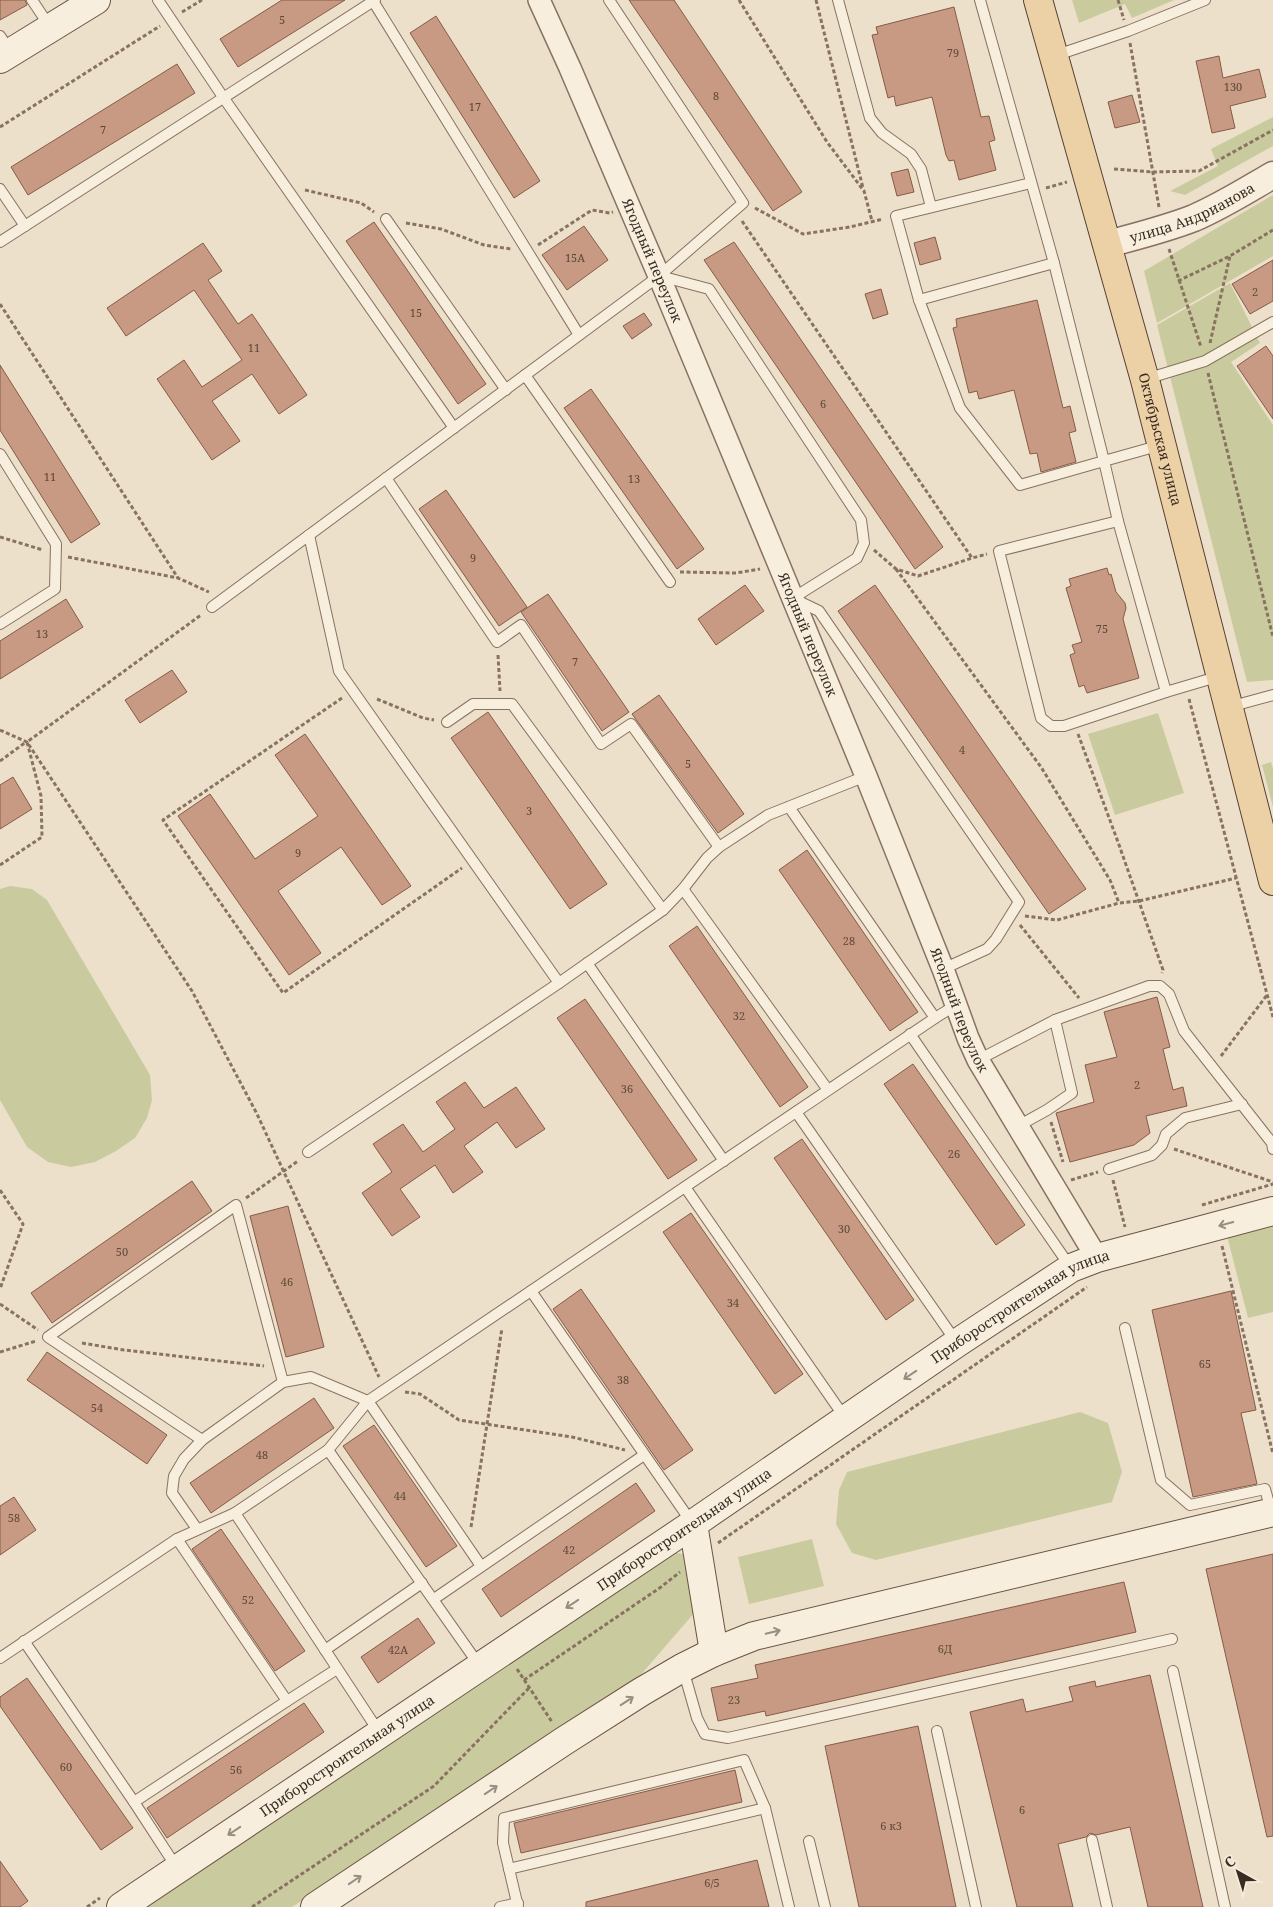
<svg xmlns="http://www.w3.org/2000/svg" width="1273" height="1907" viewBox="0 0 1273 1907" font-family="'Noto Serif',serif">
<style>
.green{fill:#c9cb9f}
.building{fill:#c89a83;stroke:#865b47}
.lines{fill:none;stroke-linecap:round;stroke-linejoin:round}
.service-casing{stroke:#897260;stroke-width:12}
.minor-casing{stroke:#897260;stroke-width:24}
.tertiary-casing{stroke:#897260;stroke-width:29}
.secondary-casing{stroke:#6b5343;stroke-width:30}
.primary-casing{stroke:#574133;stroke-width:30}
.path{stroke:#897260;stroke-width:3;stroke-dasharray:4 2.5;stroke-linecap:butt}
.service{stroke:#f7eede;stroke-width:10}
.minor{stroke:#f7eede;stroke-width:21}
.tertiary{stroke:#f7eede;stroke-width:26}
.secondary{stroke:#f7eede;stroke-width:28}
.primary{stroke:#ecd0a6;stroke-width:28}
.oneway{stroke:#988d80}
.labels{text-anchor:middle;stroke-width:4.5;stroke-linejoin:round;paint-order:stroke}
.number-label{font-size:11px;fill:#5e483a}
.street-label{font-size:14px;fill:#3a2c22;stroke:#f4ebda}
</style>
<rect width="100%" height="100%" fill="#ede0cb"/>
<g class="green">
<path d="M1072 0H1174L1132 18 1125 4 1079 23Z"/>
<path d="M1273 117V146L1185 195 1170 191 1218 166 1211 149Z"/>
<path d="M1273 195V256L1157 323 1144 271Z"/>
<path d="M1230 283 1260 343 1231 362 1273 425V680L1247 682 1157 325Z"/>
<path d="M1158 713 1184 793 1115 815 1088 734Z"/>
<path d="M1271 762 1273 769V807L1262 765Z"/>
<path d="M10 886 32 889 47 900 150 1075 152 1100 147 1118 135 1138 116 1151 95 1162 71 1167 48 1162 27 1147 0 1100V889Z"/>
<path d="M1273 1223V1312L1248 1318 1227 1236Z"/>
<path d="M1080 1412 1108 1423 1122 1472 1112 1502 876 1560 852 1553 836 1524 839 1490 847 1472Z"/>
<path d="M812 1539 824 1586 749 1604 738 1557Z"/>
<path d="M670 1551 686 1555 695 1612 632 1685 292 1907H143Z"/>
</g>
<g class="building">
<path d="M0 0H25L27 5 0 20Z"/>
<path d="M282 0H345L238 67 220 39Z"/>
<path d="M629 0H674L802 192 773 211Z"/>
<path d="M954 7 981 117 989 116 995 140 989 142 996 170 959 180 954 160 949 161 946 155 932 97 896 106 894 96 888 98 872 35 878 34 876 27Z"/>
<path d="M436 16 540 181 514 198 410 33Z"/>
<path d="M1219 56 1223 78 1259 69 1266 97 1230 106 1235 128 1212 133 1196 61Z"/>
<path d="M177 64 195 93 28 195 11 167Z"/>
<path d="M1132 95 1140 122 1115 128 1108 102Z"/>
<path d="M908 169 914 192 897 196 891 173Z"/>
<path d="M374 222 486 384 458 404 346 241Z"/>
<path d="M584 226 608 260 567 290 542 255Z"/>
<path d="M935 237 941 259 920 265 914 243Z"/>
<path d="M734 242 943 547 915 569 704 260Z"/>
<path d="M203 243 222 271 208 280 238 324 252 314 307 395 279 414 252 374 212 401 240 441 212 460 157 379 184 360 202 387 242 360 194 290 126 336 107 308Z"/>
<path d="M1273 260V301L1250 314 1232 284Z"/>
<path d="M881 289 888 314 873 319 865 294Z"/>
<path d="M1037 300 1063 408 1070 406 1076 431 1069 433 1076 462 1041 472 1037 453 1030 454 1014 390 979 399 977 391 969 393 953 328 957 327 956 319Z"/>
<path d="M644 313 652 325 632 339 623 326Z"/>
<path d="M1266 346 1273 356V419L1237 366Z"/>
<path d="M0 365 100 524 71 543 0 430Z"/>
<path d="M591 389 704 549 677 569 564 408Z"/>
<path d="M446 490 527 607 499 626 419 509Z"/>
<path d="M1107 568 1109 575 1111 574 1116 592 1125 603 1126 608 1123 619 1139 678 1087 693 1084 685 1079 687 1070 655 1075 653 1072 645 1082 642 1066 588 1071 586 1069 579Z"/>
<path d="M745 585 764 611 716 645 698 619Z"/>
<path d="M875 585 1086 889 1049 914 838 611Z"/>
<path d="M548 594 629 712 602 731 521 612Z"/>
<path d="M66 599 83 627 0 679V641Z"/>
<path d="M172 670 187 692 140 723 125 700Z"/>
<path d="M659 695 744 814 718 833 632 714Z"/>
<path d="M488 712 607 884 570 909 451 738Z"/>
<path d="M305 734 411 886 382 905 341 847 278 891 321 953 289 975 178 816 210 794 255 859 318 816 275 755Z"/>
<path d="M13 777 32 809 0 829V785Z"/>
<path d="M807 850 918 1012 890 1031 779 870Z"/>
<path d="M697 926 808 1087 780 1107 669 946Z"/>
<path d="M1157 997 1170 1047 1163 1049 1173 1090 1183 1087 1187 1106 1146 1116 1150 1133 1134 1145 1070 1162 1056 1113 1094 1102 1085 1065 1117 1057 1104 1012Z"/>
<path d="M585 999 697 1160 668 1179 557 1018Z"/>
<path d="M913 1064 1025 1225 996 1245 884 1084Z"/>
<path d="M465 1082 484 1108 516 1087 545 1129 516 1148 497 1122 464 1146 483 1172 453 1193 435 1165 400 1189 420 1217 392 1236 362 1193 392 1172 373 1144 403 1124 423 1152 455 1129 436 1102Z"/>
<path d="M802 1139 914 1300 886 1320 774 1158Z"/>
<path d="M192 1181 212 1211 52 1323 31 1293Z"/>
<path d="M288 1206 324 1347 286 1357 250 1216Z"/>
<path d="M691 1213 803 1374 775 1394 663 1232Z"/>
<path d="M581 1289 693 1450 664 1470 553 1309Z"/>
<path d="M1231 1291 1256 1410 1241 1413 1257 1484 1193 1497 1152 1310Z"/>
<path d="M47 1352 167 1435 147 1464 27 1380Z"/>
<path d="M314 1398 334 1428 211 1513 190 1483Z"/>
<path d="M374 1425 457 1546 426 1567 343 1446Z"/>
<path d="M636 1483 655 1511 501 1617 482 1589Z"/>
<path d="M14 1497 36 1530 0 1555V1506Z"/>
<path d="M221 1529 305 1651 275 1671 192 1549Z"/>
<path d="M1273 1554V1836L1267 1837 1206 1569Z"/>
<path d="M1124 1582 1136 1632 766 1716 765 1711 718 1721 711 1688 758 1678 755 1665Z"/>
<path d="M418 1618 435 1643 378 1683 361 1657Z"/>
<path d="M1150 1675 1203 1907H1148L1130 1827 1096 1835 1090 1833 1086 1837 1058 1844 1073 1907H1017L970 1712 1023 1699 1026 1712 1073 1701 1069 1687 1095 1681 1096 1687Z"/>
<path d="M27 1678 133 1828 101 1850 0 1706V1697Z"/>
<path d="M304 1703 324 1732 167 1838 147 1808Z"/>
<path d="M918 1726 956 1907H859L825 1746Z"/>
<path d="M735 1770 742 1802 521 1853 514 1823Z"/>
<path d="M757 1860 769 1907H586V1902Z"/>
<path d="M0 1861 28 1901 20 1907H0Z"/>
</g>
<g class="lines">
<g class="service-casing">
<g id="service">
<path d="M32 0 50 27"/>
<path d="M158 0 223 97 454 428"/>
<path d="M838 0 870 118 882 133 911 154 921 169 931 207"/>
<path d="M980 0 1054 263 1104 461 1161 445"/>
<path d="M373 1 579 335"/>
<path d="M0 36 11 52"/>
<path d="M1054 56 1128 31 1205 0"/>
<path d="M1031 183 896 216 919 300 960 408 1020 485 1104 461 1118 521 1166 692 1220 676"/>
<path d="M0 189 25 226"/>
<path d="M386 219 506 390"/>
<path d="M0 242 375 0"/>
<path d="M660 276 709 289 861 520 864 543 857 558 793 598"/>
<path d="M919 300 1054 263"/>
<path d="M525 375 670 582"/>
<path d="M1146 379 1205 361 1273 322"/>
<path d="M0 454 56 544 55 589 0 624"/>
<path d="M386 478 497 642 521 625 601 744 631 724 719 847"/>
<path d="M1118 521 999 551 1041 718 1051 726H1064L1166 692"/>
<path d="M309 535 339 671 559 983"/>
<path d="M796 600 819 611 1019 902 996 939 987 949 943 969"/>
<path d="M212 607 659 276 743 203 609 0"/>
<path d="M1229 707 1273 695"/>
<path d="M447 722 473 704H512L663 910"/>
<path d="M789 807 935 1018"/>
<path d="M683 889 828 1090"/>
<path d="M587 963 724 1161"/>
<path d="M910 1034 1071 1268"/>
<path d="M978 1060 1055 1020"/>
<path d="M796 1112 957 1343"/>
<path d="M1018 1126 1047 1110 1072 1093 1055 1020 1149 986H1160L1169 994 1184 1031 1272 1143 1273 1149"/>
<path d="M308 1152 559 983 663 910 683 889 707 858 719 847 768 815 866 776"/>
<path d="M1109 1169 1152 1155 1162 1145 1166 1134 1185 1118 1242 1104"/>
<path d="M685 1187 845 1418"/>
<path d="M531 1291 692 1523"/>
<path d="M1125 1328 1161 1480 1190 1505 1265 1489 1271 1511"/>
<path d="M202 1440 48 1337 236 1205 283 1382"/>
<path d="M328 1450 368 1401 935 1018 956 1005"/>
<path d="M197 1529 172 1493 174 1476 184 1459 202 1440 283 1382 311 1377 368 1401 481 1566"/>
<path d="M434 1599 644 1455"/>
<path d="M24 1641 134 1802 177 1868"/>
<path d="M325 1650 422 1583"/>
<path d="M0 1658 177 1539"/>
<path d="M683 1669 697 1718 705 1734 728 1738 1172 1639"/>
<path d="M1173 1671 1225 1907"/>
<path d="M287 1701 337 1669"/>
<path d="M937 1731 976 1907"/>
<path d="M379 1732 235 1513 328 1450 479 1665"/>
<path d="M134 1802 287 1701 177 1539 235 1513"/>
<path d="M1092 1840 1107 1907"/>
<path d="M809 1841 825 1907"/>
<path d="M509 1869 765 1808"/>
<path d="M500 1907 518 1903"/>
<path d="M518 1907 503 1843 504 1818 744 1760 765 1808 789 1907"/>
</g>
</g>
<g class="minor-casing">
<g id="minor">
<path id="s1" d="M539 0 570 68 659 276 779 565 866 776 943 969 968 1038 978 1060 1097 1258"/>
</g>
</g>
<g class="tertiary-casing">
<g id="tertiary">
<path id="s2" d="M1108 244C1137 236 1166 229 1194 218 1222 206 1247 190 1273 175"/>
</g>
</g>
<g class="secondary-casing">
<g id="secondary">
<path d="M0 59 96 0"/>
<path d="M693 1524 714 1652"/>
<path id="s3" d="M121 1907 693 1524 957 1343 1071 1268 1097 1258 1273 1211"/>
<path d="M315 1907 564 1741 641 1692 682 1668 714 1652 754 1636 1273 1512"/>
</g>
</g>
<g class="primary-casing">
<g id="primary">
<path id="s4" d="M1038 0 1145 380 1273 881"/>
</g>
</g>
<g class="path">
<path d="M739 0 827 142 864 191 872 221"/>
<path d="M816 0 863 188"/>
<path d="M1118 0 1124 20"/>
<path d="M182 12 202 0"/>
<path d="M1130 43 1159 207"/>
<path d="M0 127 160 26"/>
<path d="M1114 169 1152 172 1199 171 1273 130"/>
<path d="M1046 188 1067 182"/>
<path d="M305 190 361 203 374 212"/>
<path d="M755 208 803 234 850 227 883 219"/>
<path d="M742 221 972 558 987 554"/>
<path d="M406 223 441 229 484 245 511 249"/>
<path d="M538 245 592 210 610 213 613 212"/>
<path d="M1169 249 1201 347"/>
<path d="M1178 281 1230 256 1273 230"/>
<path d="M0 304 178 578"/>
<path d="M1210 343 1230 256"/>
<path d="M1208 373 1273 637"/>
<path d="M0 537 43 550"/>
<path d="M874 550 896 569 918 576 972 558"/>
<path d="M68 557 178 578 209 592"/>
<path d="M896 569 1041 767 1110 880 1119 903"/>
<path d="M680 572 736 573 760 569"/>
<path d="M498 655 500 691"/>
<path d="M342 698 163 820 283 993 462 868"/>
<path d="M377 699 423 718 434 720"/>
<path d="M1189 699 1273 1017"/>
<path d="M0 730 27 742 192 991 257 1114 379 1377"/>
<path d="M1078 734 1118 842 1163 970 1162 973"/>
<path d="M0 761 26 742"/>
<path d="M0 865 42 837 41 796 27 742 201 615"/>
<path d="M1025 916 1057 920 1119 903 1139 901 1236 878"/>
<path d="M1020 925 1079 998"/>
<path d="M1221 1056 1267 995"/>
<path d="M1051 1122 1063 1162"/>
<path d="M1174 1149 1273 1182"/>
<path d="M1071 1180 1098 1172"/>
<path d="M1113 1180 1125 1227"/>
<path d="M0 1190 23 1224 0 1289"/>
<path d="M246 1198 298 1161"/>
<path d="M1202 1205 1273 1184"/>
<path d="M1222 1246 1273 1454"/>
<path d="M0 1304 38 1330"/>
<path d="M82 1343 124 1350 264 1366"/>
<path d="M0 1352 36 1341"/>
<path d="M405 1392 420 1394 459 1420 572 1437 625 1450"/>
<path d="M471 1527 502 1328"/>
<path d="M718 1543 1087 1287"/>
<path d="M517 1669 552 1722"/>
<path d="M524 1680 661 1587 680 1572"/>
<path d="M87 1907 100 1898"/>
<path d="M252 1907 434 1786 529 1688"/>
</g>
<use href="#service" class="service"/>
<use href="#minor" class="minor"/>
<use href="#tertiary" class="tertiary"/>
<use href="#secondary" class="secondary"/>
<use href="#primary" class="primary"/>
</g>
<defs><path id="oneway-shaft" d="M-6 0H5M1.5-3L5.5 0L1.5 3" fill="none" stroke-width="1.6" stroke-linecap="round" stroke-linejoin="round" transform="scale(1.25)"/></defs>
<g class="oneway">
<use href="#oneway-shaft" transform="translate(1226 1224) rotate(165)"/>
<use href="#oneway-shaft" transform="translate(910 1375) rotate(146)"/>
<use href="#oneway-shaft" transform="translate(572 1604) rotate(146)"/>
<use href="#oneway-shaft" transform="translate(773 1632) rotate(-13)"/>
<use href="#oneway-shaft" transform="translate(627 1701) rotate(-33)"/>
<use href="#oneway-shaft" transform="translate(491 1790) rotate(-34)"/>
<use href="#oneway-shaft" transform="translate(234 1831) rotate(146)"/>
<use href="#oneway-shaft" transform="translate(355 1880) rotate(-34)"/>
</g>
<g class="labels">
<g class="number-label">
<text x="282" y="24">5</text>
<text x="953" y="57">79</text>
<text x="1233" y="91">130</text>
<text x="716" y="100">8</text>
<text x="475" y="111">17</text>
<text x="103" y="134">7</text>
<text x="575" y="262">15А</text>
<text x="1255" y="296">2</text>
<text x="416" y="317">15</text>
<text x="254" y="352">11</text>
<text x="823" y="408">6</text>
<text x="50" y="481">11</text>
<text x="634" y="483">13</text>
<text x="473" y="562">9</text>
<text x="1102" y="633">75</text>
<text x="42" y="638">13</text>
<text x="575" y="666">7</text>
<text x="962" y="754">4</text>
<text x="688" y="768">5</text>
<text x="529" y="815">3</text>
<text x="298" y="857">9</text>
<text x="849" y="945">28</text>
<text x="739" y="1020">32</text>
<text x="1137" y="1089">2</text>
<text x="627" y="1093">36</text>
<text x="954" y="1158">26</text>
<text x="844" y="1233">30</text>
<text x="122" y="1256">50</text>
<text x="287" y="1286">46</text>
<text x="733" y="1307">34</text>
<text x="1205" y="1368">65</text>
<text x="623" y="1384">38</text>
<text x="97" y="1412">54</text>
<text x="262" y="1459">48</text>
<text x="400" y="1500">44</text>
<text x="14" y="1522">58</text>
<text x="569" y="1554">42</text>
<text x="248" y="1604">52</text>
<text x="945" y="1653">6Д</text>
<text x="398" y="1654">42А</text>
<text x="734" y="1704">23</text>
<text x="66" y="1771">60</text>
<text x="236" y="1774">56</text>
<text x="1022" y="1814">6</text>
<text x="891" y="1830">6 к3</text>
<text x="712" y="1887">6/5</text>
</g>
<g class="street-label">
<text dy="5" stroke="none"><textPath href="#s2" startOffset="90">улица Андрианова</textPath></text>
<text dy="5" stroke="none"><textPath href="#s1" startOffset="284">Ягодный переулок</textPath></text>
<text dy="5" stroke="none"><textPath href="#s4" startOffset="456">Октябрьская улица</textPath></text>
<text dy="5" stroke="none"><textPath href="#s1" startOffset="689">Ягодный переулок</textPath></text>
<text dy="5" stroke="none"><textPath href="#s1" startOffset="1094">Ягодный переулок</textPath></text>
<text dy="5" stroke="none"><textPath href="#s3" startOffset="1082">Приборостроительная улица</textPath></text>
<text dy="5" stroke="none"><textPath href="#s3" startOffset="678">Приборостроительная улица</textPath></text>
<text dy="5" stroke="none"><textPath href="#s3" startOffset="272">Приборостроительная улица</textPath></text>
</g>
</g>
<g transform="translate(1238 1872) rotate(321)" stroke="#f4ebda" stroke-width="4" paint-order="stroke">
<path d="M0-4L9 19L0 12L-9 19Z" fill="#3a2c22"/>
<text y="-8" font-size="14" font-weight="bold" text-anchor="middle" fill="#3a2c22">С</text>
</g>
</svg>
